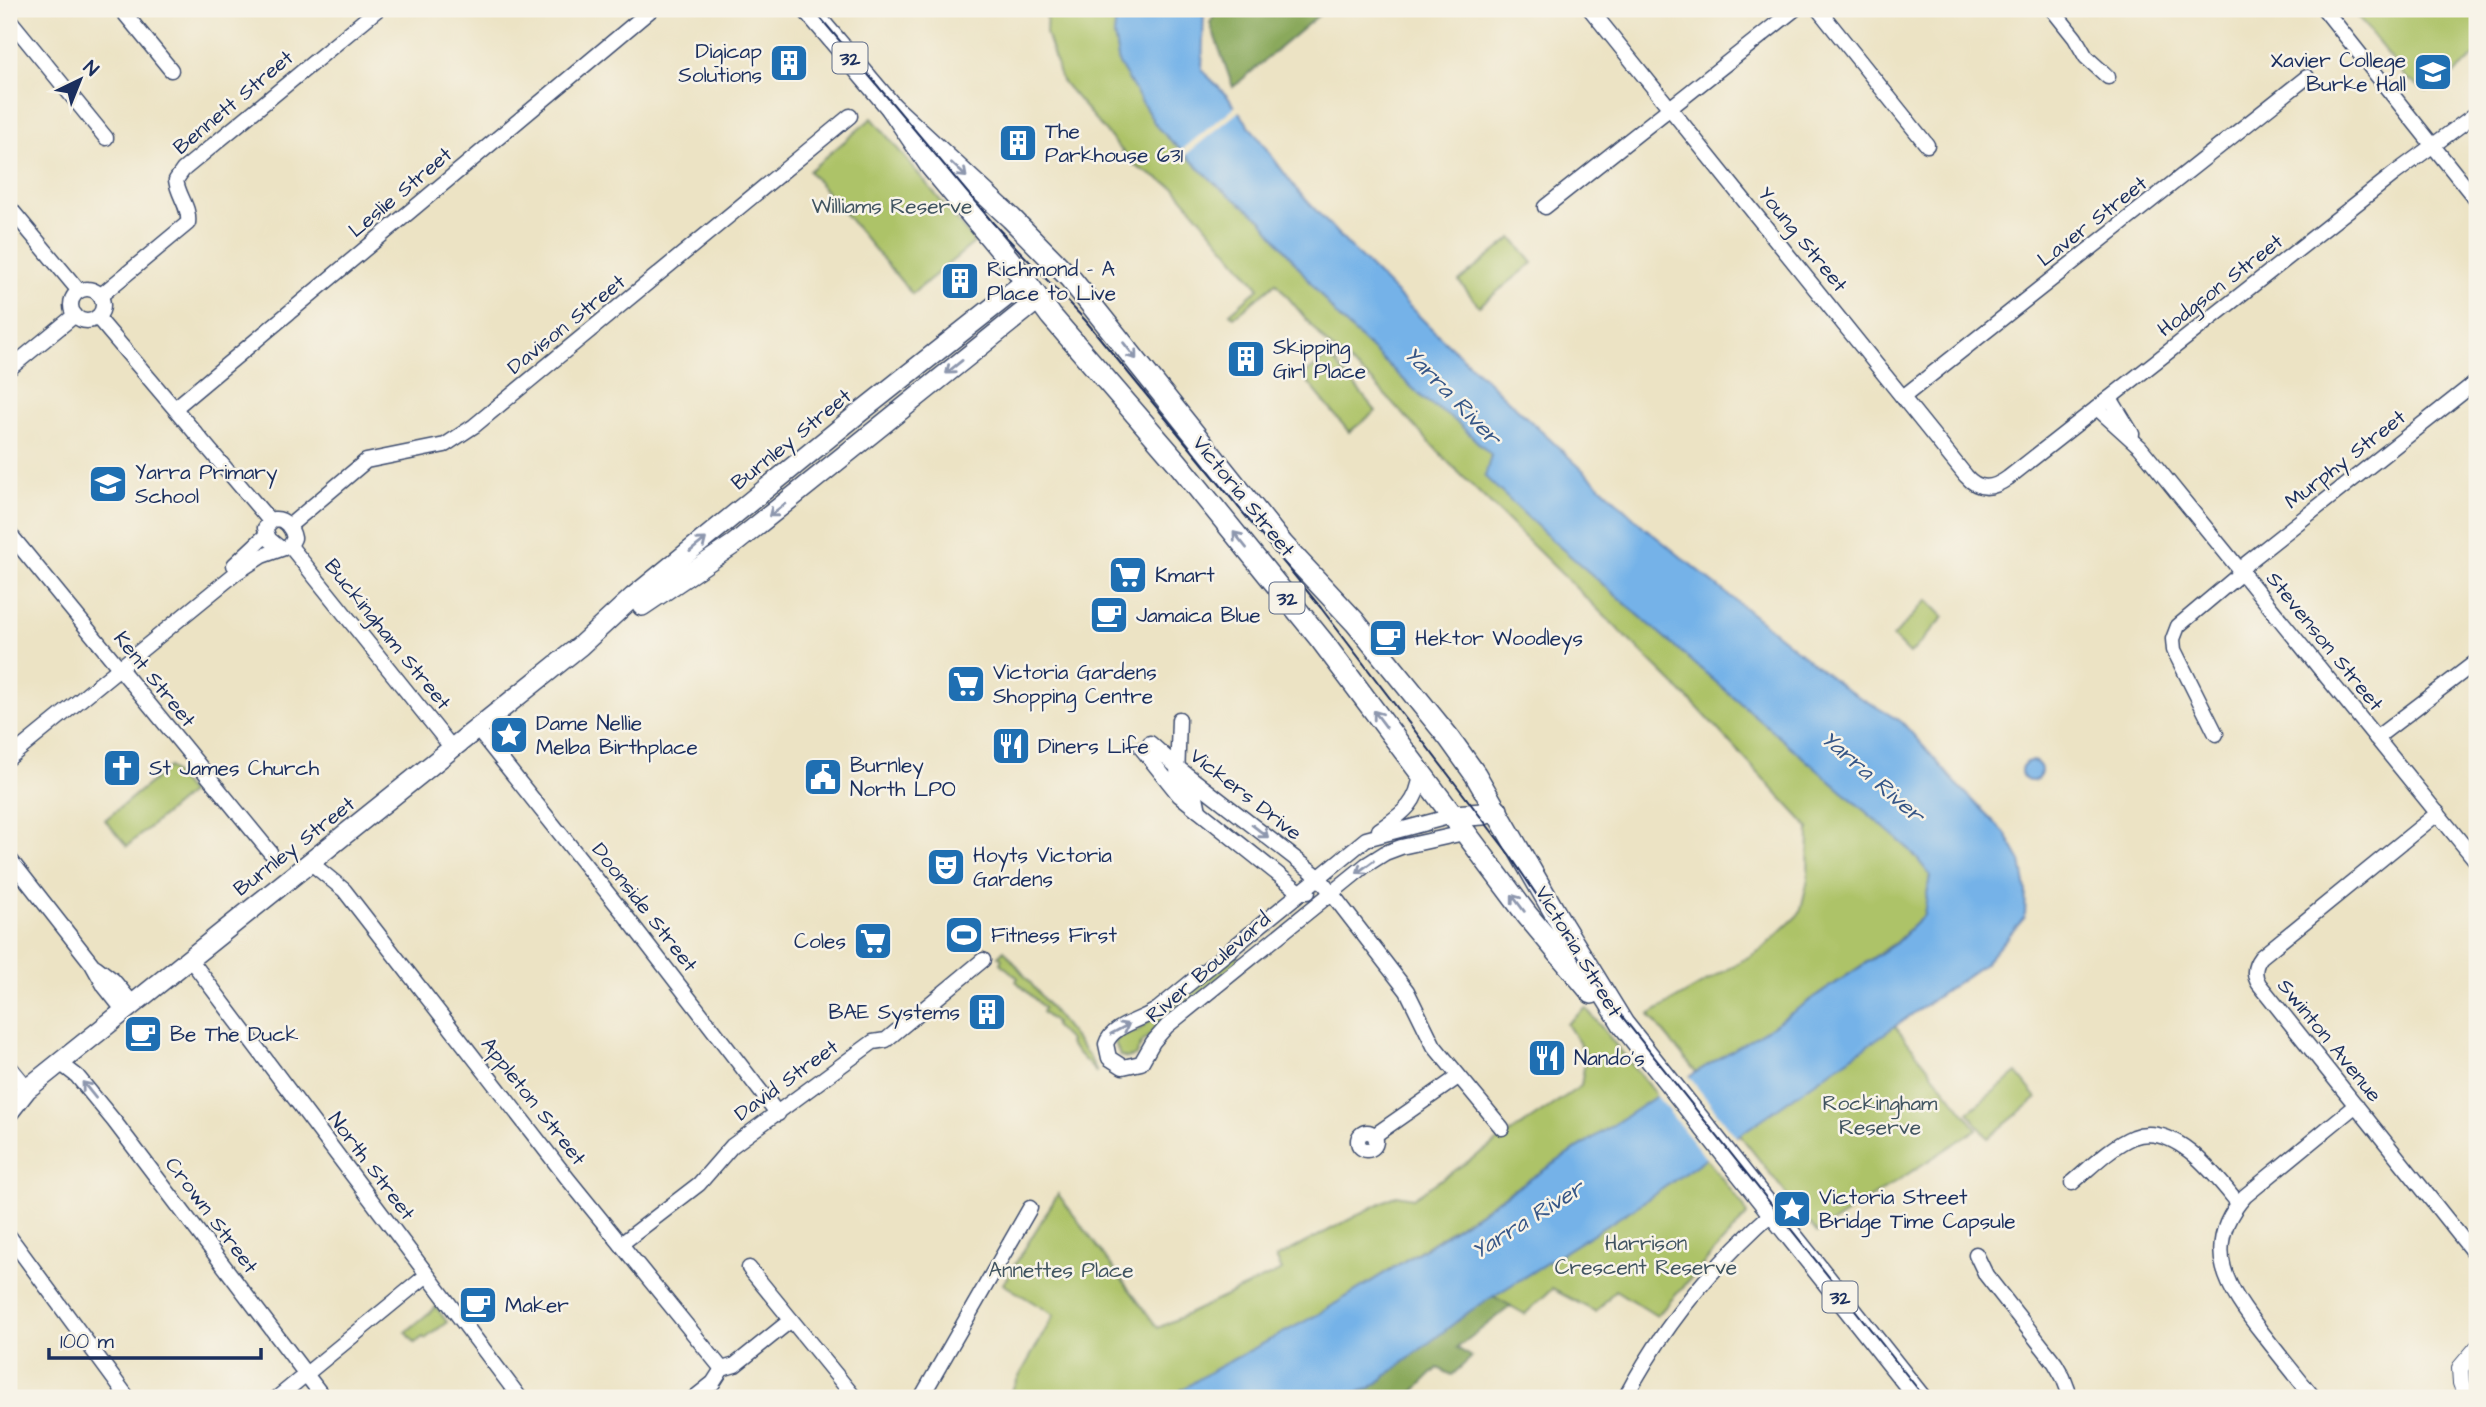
<svg xmlns="http://www.w3.org/2000/svg" width="2486" height="1407" viewBox="0 0 2486 1407" font-family="'Architects Daughter',sans-serif">
<style>
.green{fill:#adc368;stroke:#647963;stroke-width:2}
.forest{fill:#8aa95c;stroke:#526c5d;stroke-width:2}
.water{fill:#75b2e8;stroke:#4870a3;stroke-width:2}
.pier{fill:#ece3c4}
.lines{fill:none;stroke-linecap:round;stroke-linejoin:round}
.minor-casing{stroke:#3a4a6d;stroke-width:17}
.tertiary-casing{stroke:#3a4a6d;stroke-width:18}
.secondary-casing{stroke:#3a4a6d;stroke-width:22}
.primary-casing{stroke:#3a4a6d;stroke-width:24}
.minor{stroke:#fff;stroke-width:14}
.tertiary{stroke:#fff;stroke-width:16}
.secondary{stroke:#fff;stroke-width:19}
.primary{stroke:#fff;stroke-width:21}
.tram{stroke:#1b2f5e;stroke-width:2}
.oneway{stroke:#8d97ae}
.labels{text-anchor:middle;stroke-width:5;stroke-linejoin:round;paint-order:stroke}
.shield{fill:#f7f3e8;stroke:#5d6a87;stroke-width:2}
.shield-label{font-size:19px;font-weight:bold;fill:#1b2f5e}
.poi-label{font-size:21px;fill:#1b2f5e;stroke:#f7f3e8;text-anchor:start}
.street-label{font-size:21px;fill:#1b2f5e;stroke:#f7f3e8}
.park-label{font-size:21px;fill:#405460;stroke:#f7f3e8}
.water-label{font-size:23px;font-style:italic;fill:#365687;stroke:#f7f3e8}
</style>
<rect width="100%" height="100%" fill="#f7f3e8"/>
<filter id="ink" filterUnits="userSpaceOnUse"><feTurbulence type="fractalNoise" baseFrequency=".0143" numOctaves="2"/><feDisplacementMap in="SourceGraphic" scale="14" xChannelSelector="R" yChannelSelector="G"/><feConvolveMatrix kernelMatrix="1 2 1 2 8 2 1 2 1" color-interpolation-filters="sRGB"/></filter>
<filter id="wash" filterUnits="userSpaceOnUse"><feTurbulence type="fractalNoise" baseFrequency=".00686" numOctaves="4" result="noise"/><feDisplacementMap in="SourceGraphic" scale="28" xChannelSelector="R" yChannelSelector="G"/><feGaussianBlur stdDeviation="1.57" result="paint"/><feColorMatrix in="noise" values="0 0 0 0 0 0 0 0 0 0 0 0 0 0 0 0 0 1.4 0 .05"/><feComposite in="paint" operator="in"/></filter>
<g filter="url(#wash)">
<rect width="100%" height="100%" fill="#ece3c4"/>
<g class="green">
<path d="M1047 9H1117L1114 35 1119 64 1157 127 1219 187 1261 219 1337 316 1425 400 1458 423 1491 455 1486 477 1553 541 1910 850 1930 875 1924 915 1896 942 1766 1030 1696 1072 1649 1015 1762 949 1800 913 1808 879 1809 828 1698 708 1449 463 1372 381 1327 344 1276 283 1234 317 1230 313 1259 288 1175 188 1135 166 1062 81 1046 33Z"/>
<path d="M2352 9H2477V54L2449 78 2427 91 2407 79Z"/>
<path d="M872 118 975 242 912 294 809 171Z"/>
<path d="M1512 238 1533 263 1479 306 1459 281Z"/>
<path d="M1329 355 1376 411 1349 432 1303 376Z"/>
<path d="M1927 600 1944 617 1910 654 1893 637Z"/>
<path d="M169 767 190 793 127 846 105 820Z"/>
<path d="M1004 950 1089 1056 1097 1073 1069 1044 1070 1041 1054 1026 1055 1023 1042 1012 1044 1008 1016 981 1018 978 1000 963 1002 959 998 956Z"/>
<path d="M1233 955 1238 956V961L1143 1041 1135 1056 1127 1058 1120 1056 1115 1042 1121 1036 1137 1031Z"/>
<path d="M1586 1008 1657 1096 1424 1248 1317 1315 1213 1370 1169 1398H1007L1054 1315 1003 1284 1058 1194 1158 1328 1282 1270 1276 1258 1396 1195 1413 1198 1581 1086 1586 1054 1567 1024Z"/>
<path d="M1894 1025 1977 1129 1817 1233 1739 1134Z"/>
<path d="M2017 1073 2037 1098 1988 1138 1968 1112Z"/>
<path d="M1706 1158 1744 1207 1747 1215 1657 1316 1615 1290 1596 1312 1552 1289 1525 1314 1493 1296 1639 1205Z"/>
<path d="M436 1307 447 1322 425 1339 423 1337 415 1343 406 1332Z"/>
</g>
<g class="forest">
<path d="M1217 9H1326L1233 87 1210 23Z"/>
<path d="M1493 1296 1511 1306 1457 1348 1472 1357 1452 1375 1438 1368 1407 1398H1331L1369 1389 1470 1311Z"/>
</g>
<g class="water">
<path d="M1117 9H1204L1202 70 1227 96 1297 190 1349 246 1434 331 1644 527 1844 688 1902 722 1954 781 2005 833 2021 861 2026 890 2025 917 1984 964 1639 1205 1470 1311 1369 1389 1331 1398H1169L1213 1370 1317 1315 1424 1249 1657 1096 1766 1030 1896 943 1924 915 1930 875 1910 850 1553 541 1485 477 1491 455 1458 423 1425 400 1337 316 1261 219 1219 187 1157 127 1119 64 1114 35Z"/>
<circle cx="2031" cy="771" r="10"/>
</g>
<g class="pier">
<path d="M1238 104 1242 109 1183 157 1178 153Z"/>
<path d="M1687 1074 1738 1139 1708 1161 1655 1094Z"/>
</g>
</g>
<g filter="url(#ink)">
<g class="lines">
<g class="minor-casing">
<g id="minor">
<path d="M121 9 171 70"/>
<path d="M1590 9 1966 476C1979 491 1993 489 2008 478L2394 174 2477 113"/>
<path d="M1818 9 1927 145"/>
<path d="M2052 9 2075 38 2086 57 2108 77"/>
<path d="M2324 9 2477 201"/>
<path d="M9 19 106 138"/>
<path d="M9 207 79 291"/>
<path d="M1545 207 1795 9"/>
<circle cx="87" cy="305" r="16"/>
<path d="M100 296 188 223C190 207 178 196 176 180L183 170 378 9"/>
<path d="M97 317 270 521"/>
<path d="M9 369 75 315"/>
<path d="M1903 397 2307 77"/>
<path d="M2110 398 2132 434"/>
<path d="M175 408 652 9"/>
<path d="M2097 408 2140 447 2477 862"/>
<path d="M289 526 366 461 445 445 474 426 850 116"/>
<path d="M9 533 270 852"/>
<path d="M290 546 452 748"/>
<path d="M234 565 266 535"/>
<path d="M1179 719 1177 779 1196 796 1199 811"/>
<path d="M477 729 625 915 778 1114"/>
<path d="M2216 734 2174 650 2173 639 2178 626 2234 579 2247 563 2477 381"/>
<path d="M2376 738 2477 661"/>
<path d="M1150 743 1177 767 1319 877 1407 991 1434 1046 1502 1128"/>
<path d="M1142 749 1179 795 1300 892H1308"/>
<path d="M9 758 236 573 262 556 290 546 294 538C292 528 285 518 274 519L265 528 269 539 280 548"/>
<path d="M2438 813 2261 957C2254 966 2253 975 2259 984L2477 1257"/>
<path d="M1452 816 1366 839 1158 1009C1141 1021 1112 1025 1106 1044L1109 1058 1123 1067 1141 1063 1153 1042 1167 1026 1366 865 1385 853 1401 847 1464 833"/>
<path d="M1379 830C1403 813 1417 805 1421 774"/>
<path d="M9 858 92 964 105 987 124 1011"/>
<path d="M311 863 344 890 568 1179 722 1369"/>
<path d="M190 959 520 1398"/>
<path d="M96 967 113 980 133 1004"/>
<path d="M60 1063 77 1076 114 1121 324 1398"/>
<circle cx="1367" cy="1141" r="9"/>
<path d="M1375 1135 1458 1077"/>
<path d="M2072 1183C2090 1168 2111 1146 2133 1137 2175 1121 2216 1176 2238 1203"/>
<path d="M9 1236 128 1398"/>
<path d="M621 1244 699 1184 732 1146 873 1042 886 1040 983 960"/>
<path d="M1976 1254 1986 1275 2055 1363 2063 1377 2071 1398"/>
<path d="M749 1268 855 1398"/>
<path d="M277 1398 427 1275"/>
<path d="M694 1398 713 1383 722 1369 735 1365 791 1320"/>
<path d="M921 1398 1030 1208"/>
<path d="M1625 1398C1662 1328 1713 1265 1773 1212"/>
<path d="M2314 1398C2297 1377 2280 1356 2263 1334 2228 1290 2199 1247 2245 1196L2356 1105"/>
</g>
</g>
<g class="tertiary-casing">
<g id="tertiary">
<path d="M9 1067 27 1089"/>
<path d="M2467 1398 2461 1383 2460 1368 2477 1348"/>
</g>
</g>
<g class="secondary-casing">
<g id="secondary">
<path d="M642 606 734 544 1039 299"/>
<path d="M9 1112 27 1089 580 646 633 597 859 413 1026 281"/>
</g>
</g>
<g class="primary-casing">
<g id="primary">
<path d="M808 9 891 107 931 166 1015 267 1051 316 1177 462 1322 641 1527 915 1592 993"/>
<path d="M891 107 1011 218 1070 278 1283 545 1355 622 1450 739 1475 774 1562 925 1623 1024 1920 1398"/>
<path d="M1452 816 1483 814 1497 810"/>
</g>
</g>
<use href="#minor" class="minor"/>
<use href="#tertiary" class="tertiary"/>
<use href="#secondary" class="secondary"/>
<use href="#primary" class="primary"/>
<path class="tram" d="M813 9 993 223 1085 320 1321 608 1509 854 1601 990 1925 1398"/>
</g>
<defs><path id="oneway-shaft" d="M-6 0H5M1.5-3L5.5 0L1.5 3" fill="none" stroke-width="1.6" stroke-linecap="round" stroke-linejoin="round" transform="scale(1.75)"/></defs>
<g class="oneway">
<use href="#oneway-shaft" transform="translate(959 170) rotate(43)"/>
<use href="#oneway-shaft" transform="translate(1130 351) rotate(52)"/>
<use href="#oneway-shaft" transform="translate(954 367) rotate(141)"/>
<use href="#oneway-shaft" transform="translate(777 510) rotate(142)"/>
<use href="#oneway-shaft" transform="translate(1240 540) rotate(-129)"/>
<use href="#oneway-shaft" transform="translate(698 545) rotate(-39)"/>
<use href="#oneway-shaft" transform="translate(1380 719) rotate(-127)"/>
<use href="#oneway-shaft" transform="translate(1260 831) rotate(38)"/>
<use href="#oneway-shaft" transform="translate(1365 867) rotate(144)"/>
<use href="#oneway-shaft" transform="translate(1518 903) rotate(-127)"/>
<use href="#oneway-shaft" transform="translate(1120 1029) rotate(-28)"/>
<use href="#oneway-shaft" transform="translate(89 1090) rotate(-129)"/>
</g>
</g>
<defs>
<g id="building-square" transform="scale(2.0125)"><rect x="-9" y="-9" width="18" height="18" rx="4" fill="#1f6fb2" stroke="#f7f3e8"/><path d="M-4-6H4V6H1V3H-1V6H-4ZM-2.5-4.3h1.7v1.8h-1.7ZM.8-4.3h1.7v1.8H.8ZM-2.5-1h1.7V.8h-1.7ZM.8-1h1.7V.8H.8Z" fill="#fff"/></g>
<g id="school-square" transform="scale(2.0125)"><rect x="-9" y="-9" width="18" height="18" rx="4" fill="#1f6fb2" stroke="#f7f3e8"/><path d="M0-5L7-2L0 1L-7-2ZM-4 1L0 2.5L4 1V4Q0 6-4 4Z" fill="#fff"/></g>
<g id="supermarket-square" transform="scale(2.0125)"><rect x="-9" y="-9" width="18" height="18" rx="4" fill="#1f6fb2" stroke="#f7f3e8"/><path d="M-6-5.5h2.5l.6 2H6L4.5 2H-2.5L-4.4-4H-6ZM-1.5 3.2a1.3 1.3 0 1 0 .1 0ZM3 3.2a1.3 1.3 0 1 0 .1 0Z" fill="#fff"/></g>
<g id="cafe-square" transform="scale(2.0125)"><rect x="-9" y="-9" width="18" height="18" rx="4" fill="#1f6fb2" stroke="#f7f3e8"/><path d="M-5.5-4.5H6V0H3Q3 3.5 0 3.5H-2.5Q-5.5 3.5-5.5 0ZM3-3.2v2h1.7v-2ZM-6 4.5H4V6H-6Z" fill="#fff"/></g>
<g id="sight-square" transform="scale(2.0125)"><rect x="-9" y="-9" width="18" height="18" rx="4" fill="#1f6fb2" stroke="#f7f3e8"/><path d="M0-6L1.8-2.2L6-1.7L2.9 1.2L3.7 5.4L0 3.3L-3.7 5.4L-2.9 1.2L-6-1.7L-1.8-2.2Z" fill="#fff"/></g>
<g id="restaurant-square" transform="scale(2.0125)"><rect x="-9" y="-9" width="18" height="18" rx="4" fill="#1f6fb2" stroke="#f7f3e8"/><path d="M-5-6h1v4h1v-4h1v4h1v-4h1v5L-1.5 .5V6h-2V.5L-5-1ZM5-6V6H3V1.5H1.5Q1.5-4 5-6Z" fill="#fff"/></g>
<g id="church-square" transform="scale(2.0125)"><rect x="-9" y="-9" width="18" height="18" rx="4" fill="#1f6fb2" stroke="#f7f3e8"/><path d="M-1.2-6h2.4v3.5h3.3v2.4h-3.3V6h-2.4V-.1h-3.3v-2.4h3.3Z" fill="#fff"/></g>
<g id="civic-square" transform="scale(2.0125)"><rect x="-9" y="-9" width="18" height="18" rx="4" fill="#1f6fb2" stroke="#f7f3e8"/><path d="M-.6-6.5H3V-4.5H.6V-3L4-1V1h2V6H-6V1h2V-1L-.6-3ZM-1.2 2.5V6h2.4V2.5Z" fill="#fff"/></g>
<g id="theatre-square" transform="scale(2.0125)"><rect x="-9" y="-9" width="18" height="18" rx="4" fill="#1f6fb2" stroke="#f7f3e8"/><path d="M-5-5.5Q0-4 5-5.5V0Q5 5 0 6Q-5 5-5 0ZM-3.3-2.5H-1v1.5H-3.3ZM1-2.5H3.3v1.5H1ZM-2.8 1Q0 5.5 2.8 1Z" fill="#fff"/></g>
<g id="stadium-square" transform="scale(2.0125)"><rect x="-9" y="-9" width="18" height="18" rx="4" fill="#1f6fb2" stroke="#f7f3e8"/><path d="M0-5a6.5 5 0 1 0 0 10a6.5 5 0 1 0 0-10ZM-3.5-1.8h7v3.6h-7Z" fill="#fff"/></g>
</defs>
<g fill-rule="evenodd">
<use href="#building-square" x="789" y="63"/>
<use href="#school-square" x="2433" y="72"/>
<use href="#building-square" x="1018" y="143"/>
<use href="#building-square" x="960" y="281"/>
<use href="#building-square" x="1246" y="359"/>
<use href="#school-square" x="108" y="484"/>
<use href="#supermarket-square" x="1128" y="575"/>
<use href="#cafe-square" x="1109" y="615"/>
<use href="#cafe-square" x="1388" y="638"/>
<use href="#supermarket-square" x="966" y="684"/>
<use href="#sight-square" x="509" y="735"/>
<use href="#restaurant-square" x="1011" y="746"/>
<use href="#church-square" x="122" y="768"/>
<use href="#civic-square" x="823" y="777"/>
<use href="#theatre-square" x="946" y="867"/>
<use href="#stadium-square" x="964" y="935"/>
<use href="#supermarket-square" x="873" y="941"/>
<use href="#building-square" x="987" y="1012"/>
<use href="#cafe-square" x="143" y="1034"/>
<use href="#restaurant-square" x="1547" y="1058"/>
<use href="#sight-square" x="1792" y="1209"/>
<use href="#cafe-square" x="478" y="1305"/>
</g>
<g class="labels">
<g class="shield">
<rect x="832.5" y="42.5" width="35" height="31" rx="5"/>
<rect x="1269.5" y="582.5" width="35" height="31" rx="5"/>
<rect x="1822.5" y="1281.5" width="35" height="31" rx="5"/>
</g>
<g class="shield-label">
<text x="850" y="65">32</text>
<text x="1287" y="605">32</text>
<text x="1840" y="1304">32</text>
</g>
<g class="poi-label">
<text x="762" y="58" text-anchor="end">Digicap<tspan x="762" dy="24">Solutions</tspan></text>
<text x="2406" y="67" text-anchor="end">Xavier College<tspan x="2406" dy="24">Burke Hall</tspan></text>
<text x="1045" y="138">The<tspan x="1045" dy="24">Parkhouse 631</tspan></text>
<text x="987" y="276">Richmond - A<tspan x="987" dy="24">Place to Live</tspan></text>
<text x="1273" y="354">Skipping<tspan x="1273" dy="24">Girl Place</tspan></text>
<text x="135" y="479">Yarra Primary<tspan x="135" dy="24">School</tspan></text>
<text x="1155" y="582">Kmart</text>
<text x="1136" y="622">Jamaica Blue</text>
<text x="1415" y="645">Hektor Woodleys</text>
<text x="993" y="679">Victoria Gardens<tspan x="993" dy="24">Shopping Centre</tspan></text>
<text x="536" y="730">Dame Nellie<tspan x="536" dy="24">Melba Birthplace</tspan></text>
<text x="1038" y="753">Diners Life</text>
<text x="850" y="772">Burnley<tspan x="850" dy="24">North LPO</tspan></text>
<text x="149" y="775">St James Church</text>
<text x="973" y="862">Hoyts Victoria<tspan x="973" dy="24">Gardens</tspan></text>
<text x="991" y="942">Fitness First</text>
<text x="846" y="948" text-anchor="end">Coles</text>
<text x="960" y="1019" text-anchor="end">BAE Systems</text>
<text x="170" y="1041">Be The Duck</text>
<text x="1574" y="1065">Nando's</text>
<text x="1819" y="1204">Victoria Street<tspan x="1819" dy="24">Bridge Time Capsule</tspan></text>
<text x="505" y="1312">Maker</text>
</g>
<g class="street-label">
<text transform="translate(233 102) rotate(-40)" y="7">Bennett Street</text>
<text transform="translate(400 192) rotate(-40)" y="7">Leslie Street</text>
<text transform="translate(2092 221) rotate(-38)" y="7">Laver Street</text>
<text transform="translate(1803 239) rotate(51)" y="7">Young Street</text>
<text transform="translate(2220 285) rotate(-38)" y="7">Hodgson Street</text>
<text transform="translate(566 324) rotate(-39)" y="7">Davison Street</text>
<text transform="translate(791 439) rotate(-39)" y="7">Burnley Street</text>
<text transform="translate(2345 459) rotate(-38)" y="7">Murphy Street</text>
<text transform="translate(1244 496) rotate(51)" y="7">Victoria Street</text>
<text transform="translate(388 634) rotate(51)" y="7">Buckingham Street</text>
<text transform="translate(2325 641) rotate(51)" y="7">Stevenson Street</text>
<text transform="translate(155 679) rotate(51)" y="7">Kent Street</text>
<text transform="translate(1246 794) rotate(38)" y="7">Vickers Drive</text>
<text transform="translate(294 846) rotate(-38)" y="7">Burnley Street</text>
<text transform="translate(645 907) rotate(52)" y="7">Doonside Street</text>
<text transform="translate(1579 951) rotate(59)" y="7">Victoria Street</text>
<text transform="translate(1208 967) rotate(-41)" y="7">River Boulevard</text>
<text transform="translate(2330 1040) rotate(51)" y="7">Swinton Avenue</text>
<text transform="translate(786 1080) rotate(-36)" y="7">David Street</text>
<text transform="translate(534 1101) rotate(52)" y="7">Appleton Street</text>
<text transform="translate(372 1166) rotate(53)" y="7">North Street</text>
<text transform="translate(212 1215) rotate(53)" y="7">Crown Street</text>
</g>
<g class="park-label">
<text x="892" y="213">Williams Reserve</text>
<text x="1880" y="1110">Rockingham<tspan x="1880" dy="24">Reserve</tspan></text>
<text x="1646" y="1250">Harrison<tspan x="1646" dy="24">Crescent Reserve</tspan></text>
<text x="1061" y="1277">Annettes Place</text>
</g>
<g class="water-label">
<text transform="translate(1453 395) rotate(46)" y="8">Yarra River</text>
<text transform="translate(1873 776) rotate(41)" y="8">Yarra River</text>
<text transform="translate(1527 1219) rotate(-32)" y="8">Yarra River</text>
</g>
</g>
<rect width="2486" height="1407" fill="none" stroke="#f7f3e8" stroke-width="35"/>
<g transform="translate(80 80) rotate(43)" stroke="#f7f3e8" stroke-width="5" paint-order="stroke">
<path d="M0-5L12 26L0 18L-12 26Z" fill="#1b2f5e"/>
<text y="-10" font-size="19" font-weight="bold" text-anchor="middle" fill="#1b2f5e">N</text>
</g>
<path d="M49 1348v10h212v-10" fill="none" stroke="#1b2f5e" stroke-width="3.5"/>
<text x="60" y="1348" font-size="21" fill="#1b2f5e" stroke="#f7f3e8" stroke-width="5" paint-order="stroke">100 m</text>
</svg>
